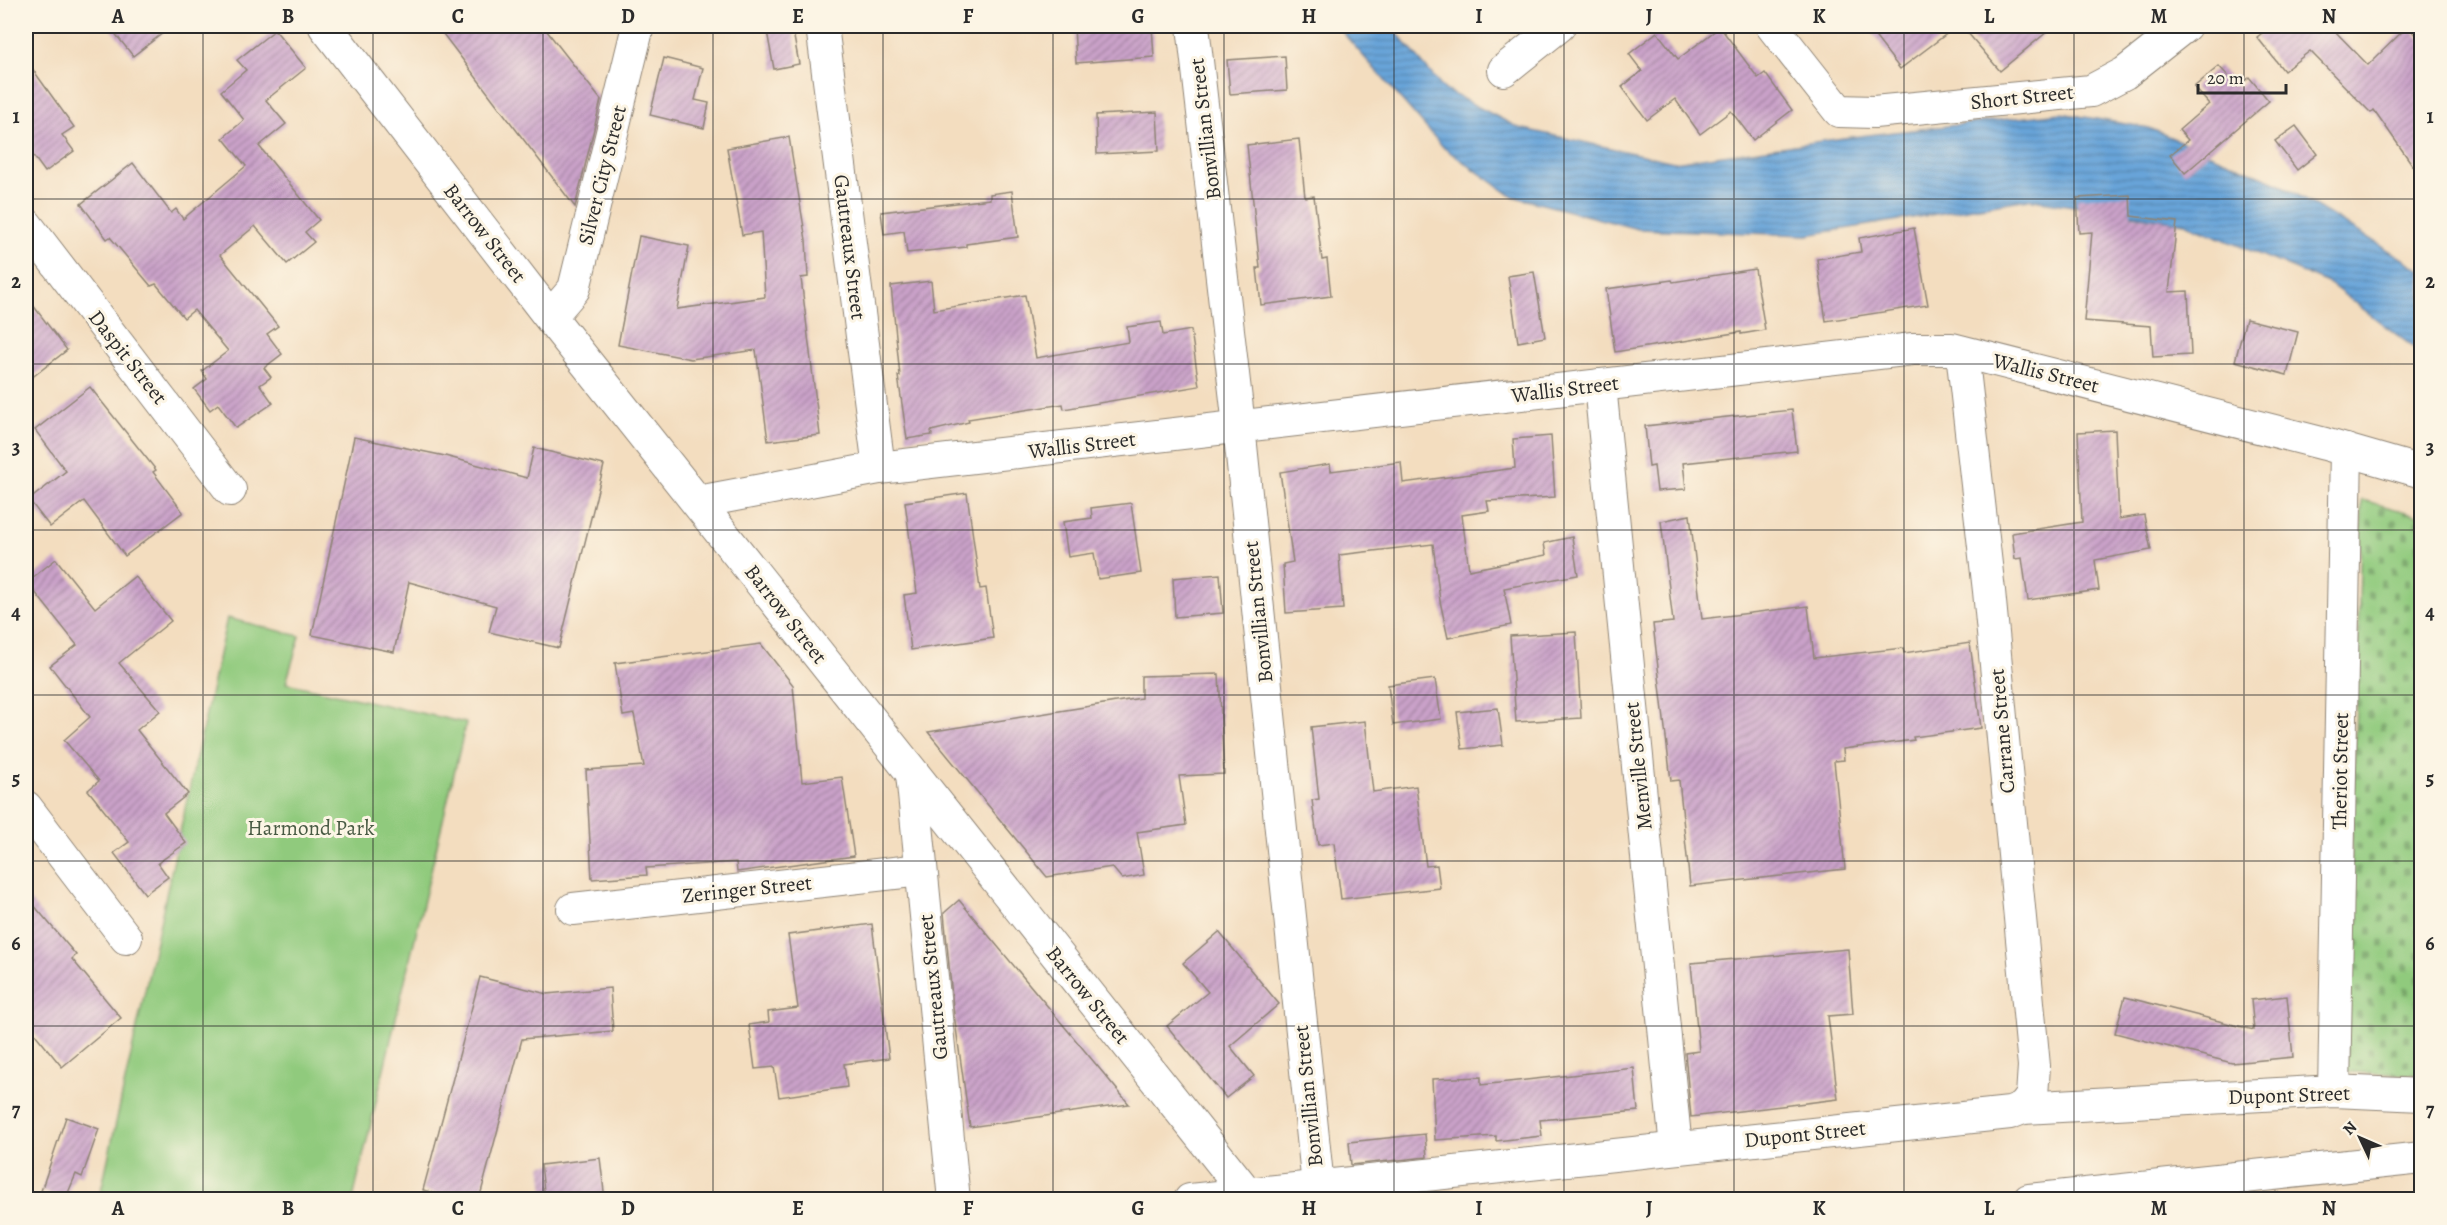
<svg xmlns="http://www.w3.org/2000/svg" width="2447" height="1225" viewBox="0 0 2447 1225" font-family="Alegreya,serif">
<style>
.cemetery{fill:url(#cemetery-stones);stroke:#5e7a54;stroke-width:1.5}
.green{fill:#90ca7d;stroke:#5e7a54;stroke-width:1.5}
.water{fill:url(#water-rules);stroke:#4a6882;stroke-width:1.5}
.building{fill:url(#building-hatch)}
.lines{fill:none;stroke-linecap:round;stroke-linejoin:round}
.minor-casing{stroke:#8f8475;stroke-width:34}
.major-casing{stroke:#8f8475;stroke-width:35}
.minor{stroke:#fff;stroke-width:32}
.major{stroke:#fff;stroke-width:33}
.grid{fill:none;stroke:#2b2b2b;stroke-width:1.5;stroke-opacity:0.55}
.labels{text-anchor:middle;stroke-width:6;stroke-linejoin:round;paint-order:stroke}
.street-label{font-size:21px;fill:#2b2b2b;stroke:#fcf5e5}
.park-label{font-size:21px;fill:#495b44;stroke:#fcf5e5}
.neatline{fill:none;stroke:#2b2b2b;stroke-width:2}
.grid-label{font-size:20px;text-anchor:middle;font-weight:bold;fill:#2b2b2b}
</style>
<defs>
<pattern id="cemetery-stones" width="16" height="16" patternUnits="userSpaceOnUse" patternTransform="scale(1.5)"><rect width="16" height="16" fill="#90ca7d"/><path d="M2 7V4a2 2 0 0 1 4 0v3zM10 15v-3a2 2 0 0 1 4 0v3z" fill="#76a467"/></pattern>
<pattern id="water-rules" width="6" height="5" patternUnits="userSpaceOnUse" patternTransform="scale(1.5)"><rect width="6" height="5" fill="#68a4d9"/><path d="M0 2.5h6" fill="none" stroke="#5686b0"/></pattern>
<pattern id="building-hatch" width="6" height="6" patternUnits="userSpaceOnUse" patternTransform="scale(1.5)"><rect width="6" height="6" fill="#caa2c9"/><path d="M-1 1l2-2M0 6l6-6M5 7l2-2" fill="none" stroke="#a484a3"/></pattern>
</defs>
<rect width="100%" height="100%" fill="#fcf5e5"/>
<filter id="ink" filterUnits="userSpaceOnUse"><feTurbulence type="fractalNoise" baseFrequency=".0167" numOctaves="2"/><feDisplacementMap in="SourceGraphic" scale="12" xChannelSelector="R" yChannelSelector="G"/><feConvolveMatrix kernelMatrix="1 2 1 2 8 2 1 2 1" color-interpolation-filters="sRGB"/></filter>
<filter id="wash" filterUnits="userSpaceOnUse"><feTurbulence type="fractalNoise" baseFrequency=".008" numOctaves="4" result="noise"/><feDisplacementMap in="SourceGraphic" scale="24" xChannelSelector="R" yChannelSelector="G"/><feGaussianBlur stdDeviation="1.35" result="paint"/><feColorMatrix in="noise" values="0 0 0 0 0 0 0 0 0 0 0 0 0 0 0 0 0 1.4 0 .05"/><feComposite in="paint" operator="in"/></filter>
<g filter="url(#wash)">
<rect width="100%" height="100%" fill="#f3ddbf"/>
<path class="cemetery" d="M2362 500 2421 516 2422 1075 2345 1072Z"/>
<path class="green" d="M227 618 300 636 286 683 466 723 353 1199 99 1200Z"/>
<path class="water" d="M1337 26H1391L1445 90 1519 128 1674 162 1851 137 2061 113 2149 128 2278 183 2421 270V353L2330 284 2185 223 2028 199 1807 235 1638 229 1512 196 1444 148Z"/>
<g id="blocks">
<g class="building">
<path d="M109 26H172L133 56Z"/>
<path d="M437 26H543L601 100 575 207Z"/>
<path d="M766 26H792L799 64 774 69Z"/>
<path d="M1074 26H1152L1154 57 1076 63Z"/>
<path d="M1867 26H1957L1900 69Z"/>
<path d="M1962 26H2054L2000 71Z"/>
<path d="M2271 26H2330L2368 65 2408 26 2421 40V177L2374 110 2371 113 2310 51 2284 71 2257 37Z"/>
<path d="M1720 27 1758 78 1765 73 1792 110 1753 140 1731 111 1700 134 1675 99 1647 120 1622 87 1642 71 1629 54 1657 32 1678 59Z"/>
<path d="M275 30 306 68 266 100 286 124 259 146 319 220 305 232 314 242 287 264 255 226 220 255 278 326 267 334 282 354 264 368 271 377 260 385 273 403 236 428 218 404 210 410 194 389 207 379 202 371 228 351 194 310 184 318 156 284 151 286 110 237 107 239 81 204 133 163 171 213 176 209 183 219 246 166 223 138 244 120 221 91 246 70 237 60Z"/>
<path d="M1285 56 1287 90 1230 94 1227 60Z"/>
<path d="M664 58 703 68 695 100 709 103 704 128 650 115Z"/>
<path d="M26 60 74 127 62 135 74 151 45 172 26 146Z"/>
<path d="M2219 66 2238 87 2249 77 2269 101 2185 173 2170 155 2188 140 2179 130 2209 104 2194 87Z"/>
<path d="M1157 112 1159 151 1097 154 1096 115Z"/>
<path d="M2296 126 2317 154 2297 170 2275 141Z"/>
<path d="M789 137 806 240 808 277 801 278 820 435 768 441 756 350 691 359 618 345 639 236 689 246 677 309 765 297 761 232 742 235 727 148Z"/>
<path d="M1299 139 1305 197 1314 196 1322 260 1327 259 1331 296 1261 305 1257 268H1260L1247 145Z"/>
<path d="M1012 191 1018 237 966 244V247L907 253 904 231 884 234 881 212 990 199V194Z"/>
<path d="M2130 195 2131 216 2177 222 2169 292 2188 291 2191 355 2153 357 2151 326 2084 321 2092 232 2079 233 2077 198Z"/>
<path d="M1914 228 1928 305 1826 321 1817 259 1861 252 1859 238Z"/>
<path d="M1755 269 1765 330 1741 334V332L1615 352 1606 289 1672 280 1673 282Z"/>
<path d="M1534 272 1545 337 1518 342 1508 276Z"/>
<path d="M931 281 934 310 1025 295 1036 358 1129 342 1127 327 1161 322 1163 335 1191 330 1199 386 1064 409 1063 404 968 419 969 422 931 431 932 435 907 439 898 376H900L891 286Z"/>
<path d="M26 296 67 350 26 382Z"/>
<path d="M2246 319 2298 332 2287 375 2235 361Z"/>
<path d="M90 387 156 470 153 472 183 512 125 556 84 501 50 527 29 500 66 471 35 430Z"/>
<path d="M1792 410 1797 451 1683 463 1686 489 1657 491 1654 466 1649 467 1645 426Z"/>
<path d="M2115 430 2119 519 2144 515 2151 550 2095 560 2099 590 2028 600 2022 558 2015 559 2012 533 2082 522 2078 432Z"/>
<path d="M1551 436 1555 497 1487 501 1489 511 1462 515 1469 570 1546 555 1544 543 1572 537 1578 575 1504 588 1511 625 1448 638 1440 601 1433 544 1339 555 1343 609 1286 613 1283 564 1293 562 1280 472 1330 464 1331 471 1401 462 1403 483 1515 468 1513 439Z"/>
<path d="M354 437 445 456 527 478 534 448 604 465 559 648 489 632 496 606 409 582 394 652 312 635Z"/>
<path d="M967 493 980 589 986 588 993 638 911 650 904 595 917 593 905 502Z"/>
<path d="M1131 503 1141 573 1098 579 1094 553 1068 557 1063 522 1092 518 1091 508Z"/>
<path d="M1690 515 1702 619 1808 606 1814 658 1903 648 1904 653 1970 643 1981 728 1913 737 1914 740 1843 749 1844 760 1834 761 1845 869 1690 886 1679 780 1671 781 1653 624 1673 622 1661 521Z"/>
<path d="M56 559 95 608 135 576 171 621 119 663 160 711 137 730 188 794 164 813 186 843 158 863 168 877 145 894 114 853 129 842 88 790 99 781 64 740 90 717 50 666 77 645 27 582Z"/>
<path d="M1220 574 1223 613 1175 617 1173 578Z"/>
<path d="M1576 632 1581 718 1516 722 1510 636Z"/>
<path d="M761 644 793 685 802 782 842 777 854 856 737 872 736 862 646 868 647 875 592 879 586 770 644 766 634 714 623 716 615 663Z"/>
<path d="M1219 674 1224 774 1179 776 1186 825 1137 832 1144 875 1122 879 1112 867 1047 877 928 732 1141 698V676Z"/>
<path d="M1435 679 1441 719 1393 725 1388 685Z"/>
<path d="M1498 708 1503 745 1462 749 1457 712Z"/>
<path d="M1365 721 1373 792 1416 786 1426 866 1437 865 1440 888 1341 899 1334 843 1318 845 1312 800 1319 799 1311 727Z"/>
<path d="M26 896 76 955 72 959 121 1018 62 1067 26 1023Z"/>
<path d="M959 900 1129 1104 970 1127 953 1007 944 913Z"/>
<path d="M872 924 889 1058 844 1064 847 1087 779 1097 774 1067 755 1069 749 1025 769 1022 768 1012 798 1008 788 935Z"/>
<path d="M1219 932 1279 1004 1230 1046 1254 1076 1226 1098 1167 1026 1208 992 1183 963Z"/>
<path d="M1848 949 1853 1014 1828 1016 1838 1099 1691 1117 1685 1053 1699 1051 1691 963Z"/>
<path d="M480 977 547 994 610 988 613 1031 522 1039 479 1200H459L423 1190Z"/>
<path d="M2287 996 2293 1057 2232 1063 2115 1033 2125 997 2254 1030 2251 1000Z"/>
<path d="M1634 1068 1638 1111 1540 1120 1542 1136 1496 1141V1136L1435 1140 1432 1079 1481 1077V1085Z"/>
<path d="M66 1117 99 1129 82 1177 76 1174 65 1200 41 1191Z"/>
<path d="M1425 1134 1427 1157 1351 1165 1349 1142Z"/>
<path d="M600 1158 605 1200H545L541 1165Z"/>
</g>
</g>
</g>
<g filter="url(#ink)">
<use href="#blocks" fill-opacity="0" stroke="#8f8475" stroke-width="1.5"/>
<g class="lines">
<g class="minor-casing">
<g id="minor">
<path d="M822 26 879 468"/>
<path d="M1193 26 1239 426 1318 1186 1317 1200"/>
<path d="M1772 26 1839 111 1874 112 2091 91 2125 73 2185 26"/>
<path d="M1504 70 1559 26"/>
<path d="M26 224 230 490"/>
<path d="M550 317 574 289 638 26"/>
<path d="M1962 352 1989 591 2034 1066 2032 1096 2023 1108"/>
<path d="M1600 385 1676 1148"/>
<path d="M698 502 879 468 1913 349H1952L2325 444 2422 472"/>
<path d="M912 774 954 1200"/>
<path d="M26 807 126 938"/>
<path d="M573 909 921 870"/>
<path d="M2334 1091 2346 450"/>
<path d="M1190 1200 2010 1113 2023 1108 2334 1091 2422 1095"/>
<path d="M2029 1200 2422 1158"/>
</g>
</g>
<g class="major-casing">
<path id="major" d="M325 26 550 317 1252 1200"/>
</g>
<use href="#minor" class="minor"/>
<use href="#major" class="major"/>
</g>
</g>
<path class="grid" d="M203 26V1200M373 26V1200M543 26V1200M713 26V1200M883 26V1200M1053 26V1200M1224 26V1200M1394 26V1200M1564 26V1200M1734 26V1200M1904 26V1200M2074 26V1200M2244 26V1200M26 199H2422M26 364H2422M26 530H2422M26 695H2422M26 861H2422M26 1026H2422"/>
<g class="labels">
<g class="street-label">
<text transform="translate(2022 97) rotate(-6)" y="7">Short Street</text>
<text transform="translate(1205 129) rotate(-97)" y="7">Bonvillian Street</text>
<text transform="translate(602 175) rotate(-76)" y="7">Silver City Street</text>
<text transform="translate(485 233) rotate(52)" y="7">Barrow Street</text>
<text transform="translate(850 247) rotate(83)" y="7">Gautreaux Street</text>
<text transform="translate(128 357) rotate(52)" y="7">Daspit Street</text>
<text transform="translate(2046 373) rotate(14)" y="7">Wallis Street</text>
<text transform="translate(1565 389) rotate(-7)" y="7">Wallis Street</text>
<text transform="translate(1082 445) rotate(-7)" y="7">Wallis Street</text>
<text transform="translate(1258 612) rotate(-96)" y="7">Bonvillian Street</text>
<text transform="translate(786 614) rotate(52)" y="7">Barrow Street</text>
<text transform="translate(2002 731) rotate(-95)" y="7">Carrane Street</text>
<text transform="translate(1638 766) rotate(-96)" y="7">Menville Street</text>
<text transform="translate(2340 771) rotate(-89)" y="7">Theriot Street</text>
<text transform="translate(747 889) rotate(-6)" y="7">Zeringer Street</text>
<text transform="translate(933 987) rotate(-96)" y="7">Gautreaux Street</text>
<text transform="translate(1088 995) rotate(51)" y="7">Barrow Street</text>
<text transform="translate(2289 1095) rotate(-2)" y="7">Dupont Street</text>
<text transform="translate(1308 1096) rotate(-96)" y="7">Bonvillian Street</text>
<text transform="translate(1805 1134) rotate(-6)" y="7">Dupont Street</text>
</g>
<g class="park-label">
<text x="311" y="835">Harmond Park</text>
</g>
</g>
<rect width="2447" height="1225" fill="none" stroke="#fcf5e5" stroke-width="66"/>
<g transform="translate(2360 1138) rotate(314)" stroke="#fcf5e5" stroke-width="4.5" paint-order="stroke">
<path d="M0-4.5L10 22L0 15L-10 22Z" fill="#2b2b2b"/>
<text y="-9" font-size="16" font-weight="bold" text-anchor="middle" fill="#2b2b2b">N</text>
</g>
<path d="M2198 84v9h88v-9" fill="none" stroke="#2b2b2b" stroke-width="3"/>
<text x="2207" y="84" font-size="18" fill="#2b2b2b" stroke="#fcf5e5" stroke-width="4.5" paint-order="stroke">20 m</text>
<rect x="33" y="33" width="2381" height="1159" class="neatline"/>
<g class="grid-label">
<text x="118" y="23">A</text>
<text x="288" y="23">B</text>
<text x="458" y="23">C</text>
<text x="628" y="23">D</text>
<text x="798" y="23">E</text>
<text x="968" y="23">F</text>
<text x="1138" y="23">G</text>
<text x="1309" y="23">H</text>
<text x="1479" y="23">I</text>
<text x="1649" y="23">J</text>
<text x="1819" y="23">K</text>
<text x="1989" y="23">L</text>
<text x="2159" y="23">M</text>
<text x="2329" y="23">N</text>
<text x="16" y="123">1</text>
<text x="2430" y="123">1</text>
<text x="16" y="288">2</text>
<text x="2430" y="288">2</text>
<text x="16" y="454">3</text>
<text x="2430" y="454">3</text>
<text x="16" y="619">4</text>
<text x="2430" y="619">4</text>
<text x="16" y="785">5</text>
<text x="2430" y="785">5</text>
<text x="16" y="950">6</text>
<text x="2430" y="950">6</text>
<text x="16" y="1116">7</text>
<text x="2430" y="1116">7</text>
<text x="118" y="1215">A</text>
<text x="288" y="1215">B</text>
<text x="458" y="1215">C</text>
<text x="628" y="1215">D</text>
<text x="798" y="1215">E</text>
<text x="968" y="1215">F</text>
<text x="1138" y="1215">G</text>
<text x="1309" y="1215">H</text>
<text x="1479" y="1215">I</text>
<text x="1649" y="1215">J</text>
<text x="1819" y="1215">K</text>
<text x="1989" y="1215">L</text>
<text x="2159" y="1215">M</text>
<text x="2329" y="1215">N</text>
</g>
</svg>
